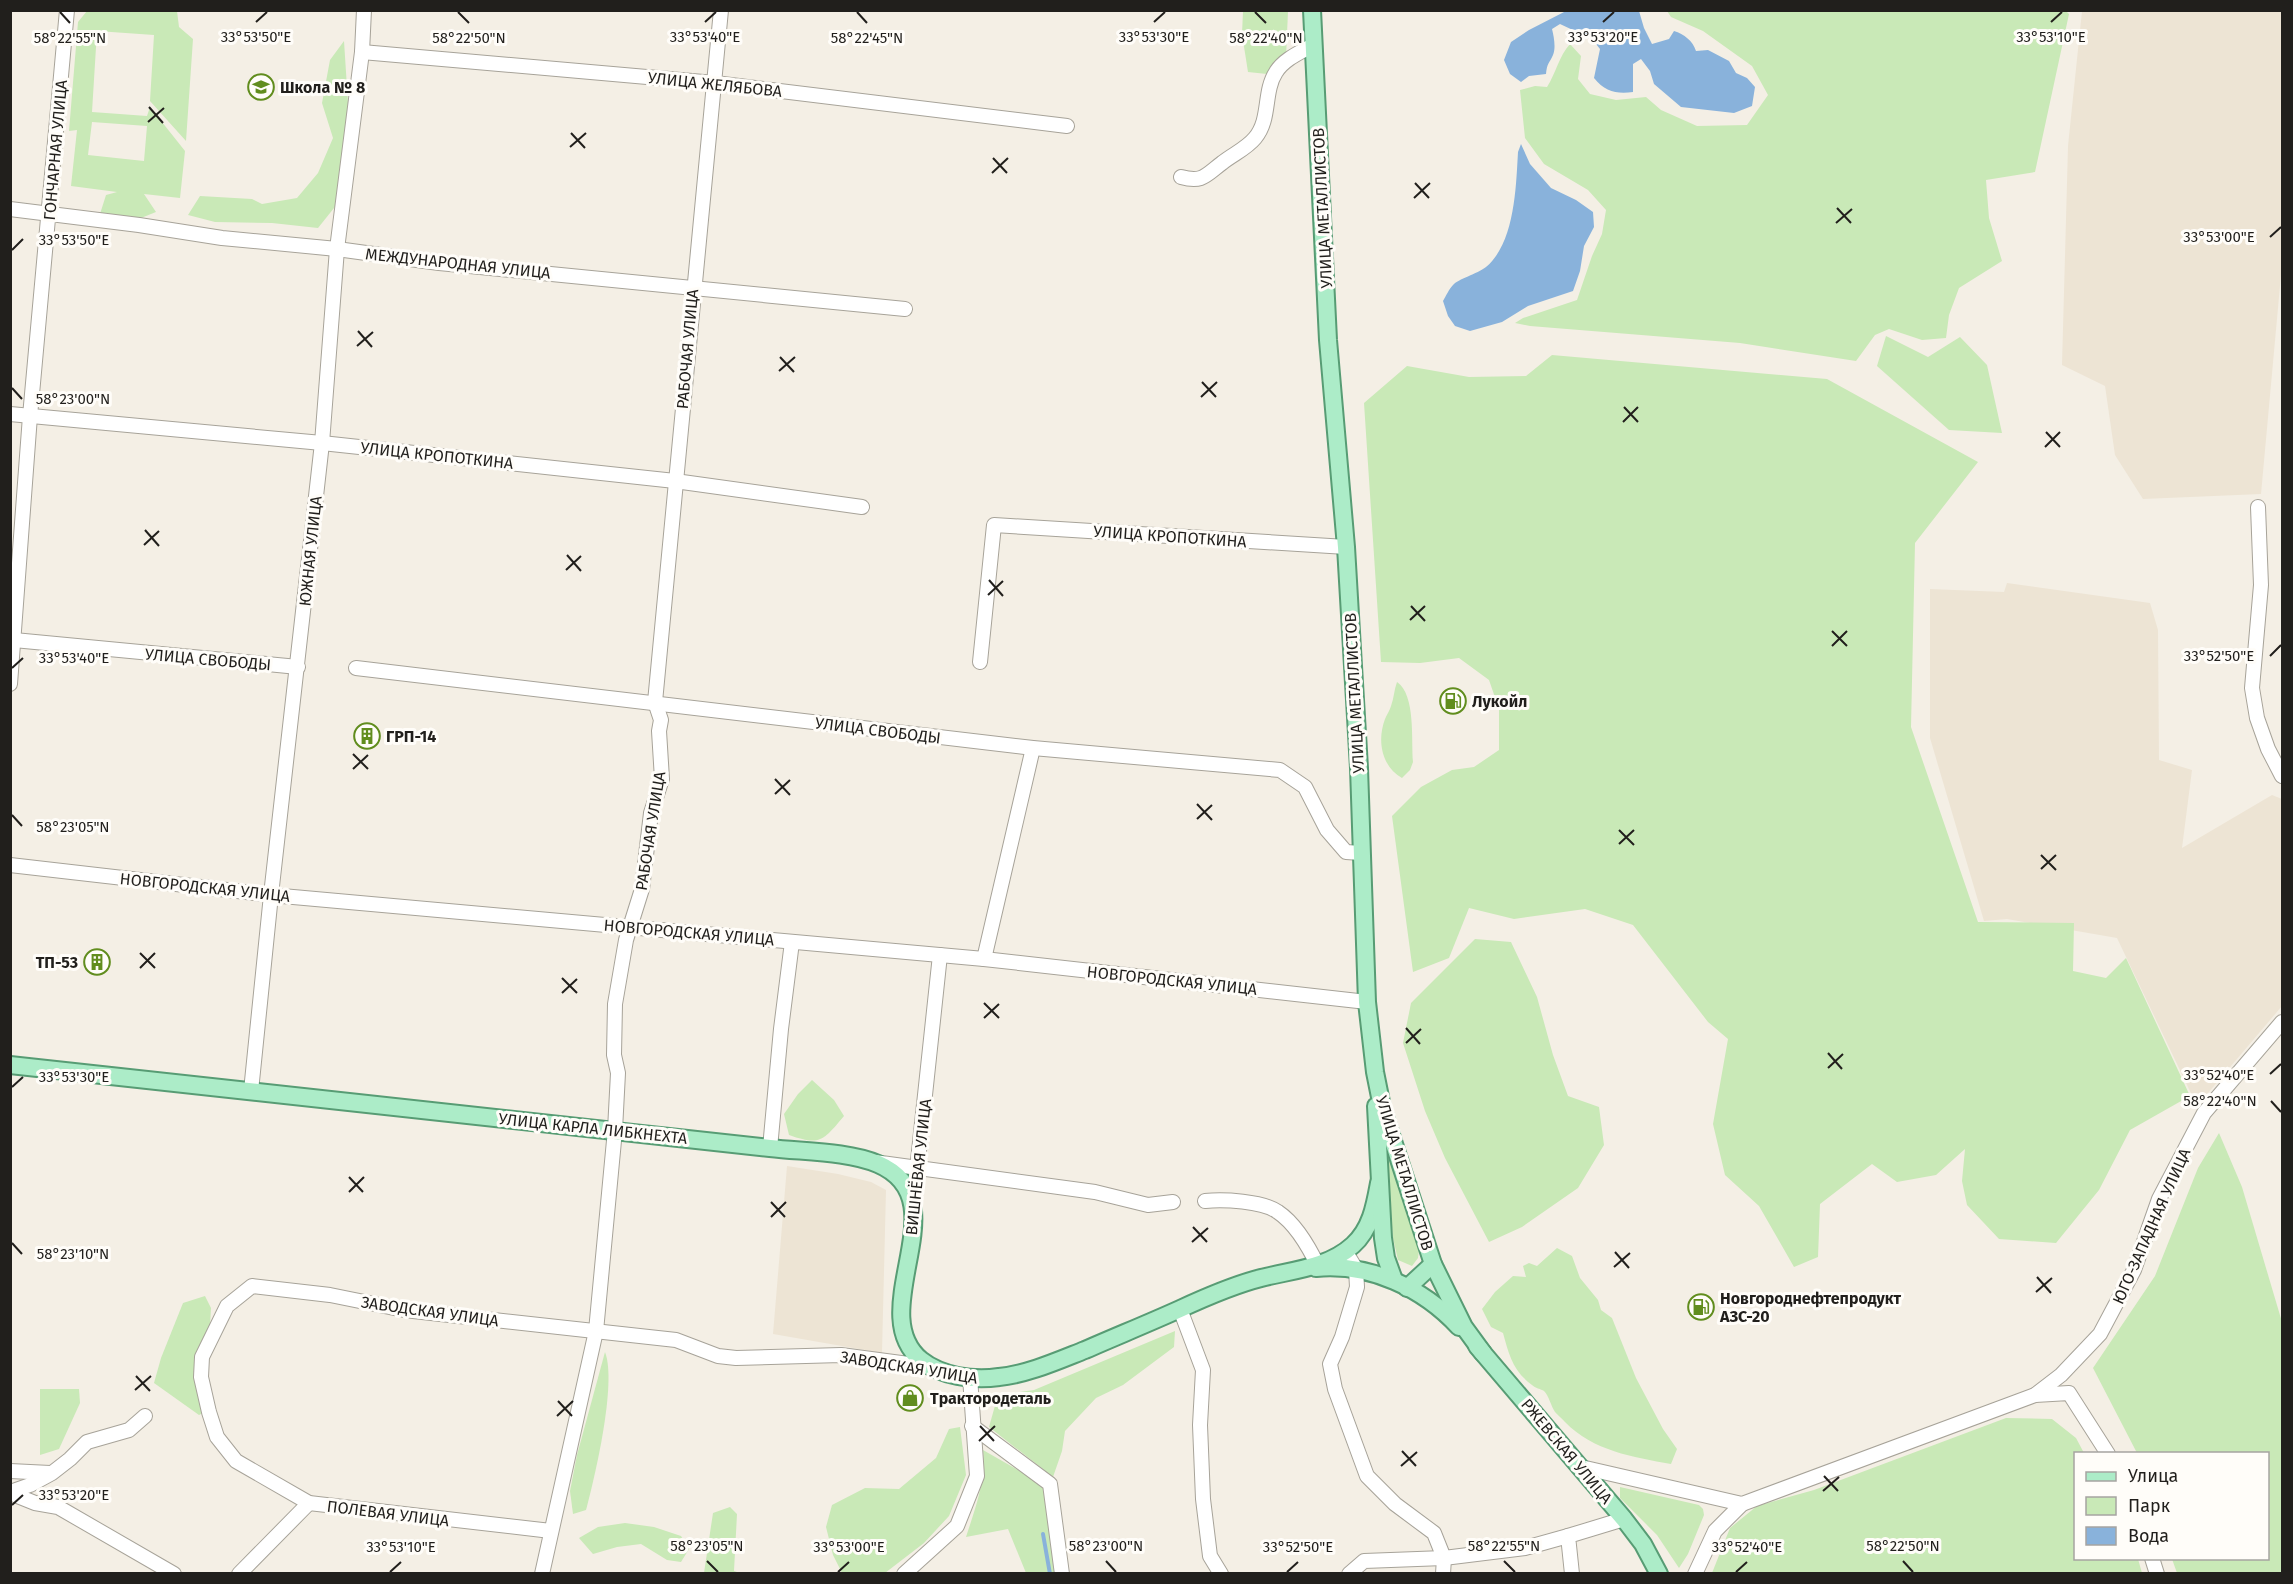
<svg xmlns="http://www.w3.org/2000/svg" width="2293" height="1584" viewBox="0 0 2293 1584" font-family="'Fira Sans',sans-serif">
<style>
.built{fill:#ede4d4}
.green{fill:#c9e9b7;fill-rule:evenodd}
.water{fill:#89b2db}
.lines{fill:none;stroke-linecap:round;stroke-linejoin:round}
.stream{stroke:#89b2db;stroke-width:4}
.minor-casing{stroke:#a7a399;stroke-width:16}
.major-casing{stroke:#579c74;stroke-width:20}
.minor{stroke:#fff;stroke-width:14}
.major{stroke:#acecc8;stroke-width:16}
.ticks{fill:none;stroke:#211f1c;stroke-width:2}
.labels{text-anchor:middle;stroke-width:6;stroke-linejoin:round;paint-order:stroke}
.street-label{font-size:16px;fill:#211f1c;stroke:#fffdf9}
.poi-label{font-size:16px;font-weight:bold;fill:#211f1c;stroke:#fffdf9;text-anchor:start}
.ticks-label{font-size:15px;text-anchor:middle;fill:#211f1c;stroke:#fffdf9;stroke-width:6;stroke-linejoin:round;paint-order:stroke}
</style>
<rect width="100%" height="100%" fill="#f4efe5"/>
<g class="built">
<path d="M2082 11H2282V264L2261 494 2143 499 2115 455 2105 386 2062 365 2068 146Z"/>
<path d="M2007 583 2150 603 2158 630 2159 760 2192 770 2182 848 2272 795 2282 799V1006L2197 1106 2117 938 2007 919 1984 921 1930 738V589L2004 592Z"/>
<path d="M787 1166 838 1174 871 1182 886 1190 882 1353 773 1334Z"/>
</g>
<g class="green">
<path d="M87 11H177L179 27 193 39 186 141 150 101 154 35 97 31 92 112 147 116 150 107 185 151 180 198 144 194 156 212 136 220 100 214 106 195 117 192 71 186 77 130 69 131 78 22ZM92 122 147 126 144 161 88 155Z"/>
<path d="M1243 11H1288L1286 58 1267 74 1248 72 1242 34Z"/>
<path d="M2066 11 2069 14 2035 172 1986 180 1989 218 2002 261 1959 288 1949 315 1946 338 1922 340 1889 329 1875 335 1856 361 1740 343 1530 326 1515 323 1523 318 1577 300 1592 256 1602 234 1606 210 1588 190 1544 164 1525 138 1520 90 1535 86 1547 87C1556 73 1559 56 1570 44L1581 56 1578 79 1590 94 1616 100 1646 97 1661 110 1697 126 1747 125 1768 95 1752 66 1703 31 1671 17 1667 11Z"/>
<path d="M344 41 348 103 338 203 318 228 272 223 215 222 188 215 200 196 252 199 262 204 297 198 318 173 333 138 322 103 330 60Z"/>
<path d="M1886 336 1928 357 1960 337 1987 365 2002 433 1949 430 1877 366Z"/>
<path d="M1552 355 1827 379 1978 462 1915 543 1911 727 1978 922 2074 923 2073 971 2106 978 2126 958 2190 1096 2130 1130 2099 1190 2056 1243 1999 1239 1967 1205 1962 1181 1965 1149 1936 1175 1897 1182 1872 1164 1820 1204 1818 1257 1794 1267 1759 1206 1725 1175 1713 1124 1728 1039 1708 1022 1633 925 1585 909 1514 919 1469 908 1449 958 1413 972 1392 816 1421 787 1452 770 1474 767 1499 750V709L1489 680 1459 658 1420 663 1381 662 1364 403 1407 366 1469 377 1526 376Z"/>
<path d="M1397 682C1416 695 1411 740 1413 762L1410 770 1402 778C1381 766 1377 740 1385 719 1387 714 1390 710 1391 706 1394 698 1394 690 1397 682Z"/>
<path d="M1475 939 1511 942 1537 997 1553 1055 1568 1096 1599 1107 1604 1145 1578 1188 1522 1227 1489 1242 1445 1158 1425 1111 1403 1043 1411 1003Z"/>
<path d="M812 1080 834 1100 844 1116C823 1141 820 1146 789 1135L784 1114 798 1094Z"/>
<path d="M2219 1133 2242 1187 2282 1322V1573H2177L2172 1559 2268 1558V1454L2137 1453 2093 1368 2155 1276 2198 1168Z"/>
<path d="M1385 1154H1389L1419 1250 1418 1258 1412 1266 1398 1260 1393 1238Z"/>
<path d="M1557 1248 1572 1256 1580 1278 1598 1300 1601 1310 1612 1318 1636 1378 1663 1429 1677 1449 1671 1464C1633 1457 1593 1451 1565 1422 1562 1419 1558 1415 1555 1412 1551 1406 1549 1396 1544 1391 1541 1389 1535 1388 1532 1385 1513 1371 1509 1355 1503 1333L1491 1327 1482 1309 1495 1292 1513 1276 1526 1277 1523 1266 1529 1263 1537 1266Z"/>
<path d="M205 1296 211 1308 205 1412 199 1415 154 1383 161 1358 183 1303Z"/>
<path d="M1175 1331 1174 1347 1123 1385 1096 1398 1065 1431 1062 1451 1053 1477 989 1427 998 1395 1034 1390Z"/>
<path d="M605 1352C617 1383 595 1476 586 1510L573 1514 570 1491 577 1455Z"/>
<path d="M40 1389H79L80 1403 59 1449 40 1455Z"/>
<path d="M2006 1418 2052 1419 2076 1438 2084 1453 2076 1454V1558L2138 1559 2142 1573H1712L1730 1528 1757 1506 1814 1490Z"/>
<path d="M960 1427 966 1475 949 1516 924 1543 885 1573H842L833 1555 826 1527 832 1505 865 1488 899 1489 936 1458 949 1429Z"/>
<path d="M983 1450 1025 1474 1046 1490 1058 1573H1026L1008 1529 966 1537C975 1509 986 1481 983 1450Z"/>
<path d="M1620 1487 1699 1505 1703 1509 1704 1515 1688 1554 1679 1568 1657 1535 1620 1498Z"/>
<path d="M730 1507 737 1514 734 1571 740 1573H704L713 1513Z"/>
<path d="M625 1523 654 1527 681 1536 689 1549 681 1562 667 1560 641 1544 617 1547 593 1554 579 1538 598 1527Z"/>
</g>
<g class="water">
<path d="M1566 11H1639L1644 28 1652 44 1669 39 1674 31C1684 34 1693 41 1696 51L1708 50 1729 61 1736 73 1747 78 1755 87 1752 106 1734 113 1681 107 1654 84 1650 71 1641 59 1633 64V92C1617 94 1605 92 1594 78L1600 49 1592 39 1560 24 1552 29C1554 37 1556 48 1553 55 1549 64 1547 63 1546 74L1529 76 1521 82 1510 74 1504 60 1511 42 1529 30Z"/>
<path d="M1521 144 1530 164 1551 188 1576 200 1593 212 1594 227 1584 246 1580 271 1573 291 1528 306 1502 322 1470 331 1455 326 1448 316 1443 301C1446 296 1449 289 1453 285 1458 279 1477 274 1486 267 1515 243 1516 186 1518 152Z"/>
</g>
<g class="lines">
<path class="stream" d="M1043 1534 1050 1574"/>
<g class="minor-casing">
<g id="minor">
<path d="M362 52 715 83 1067 126"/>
<path d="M1181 177C1203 183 1206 175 1222 163 1233 154 1246 149 1255 138 1271 119 1263 92 1276 72 1284 59 1301 52 1313 45"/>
<path d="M10 209 139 225 222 238 337 249 439 263 905 309"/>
<path d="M10 414 322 443 675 481 862 507"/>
<path d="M2258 507 2261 585 2252 688 2257 718 2268 749 2282 776"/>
<path d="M10 638 14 640 298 667"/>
<path d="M980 662 994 525 1346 547"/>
<path d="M356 668 1033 748 1280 770 1305 787 1327 830 1346 852 1361 853"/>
<path d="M10 684 30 416 67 10"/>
<path d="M10 865 271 895 984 959 1367 1002"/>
<path d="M984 959 1033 748"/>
<path d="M251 1091 271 895 322 443 337 249 362 52 364 10"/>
<path d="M770 1148 781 1029 792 942"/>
<path d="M874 1162 1095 1192 1148 1205 1173 1202"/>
<path d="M1205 1201C1223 1199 1263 1201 1278 1212 1296 1224 1310 1249 1319 1268"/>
<path d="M913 1207 940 955"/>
<path d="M1345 1251 1356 1269 1357 1287 1342 1337 1330 1364 1335 1389 1367 1476 1395 1504 1434 1533 1444 1558 1443 1574"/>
<path d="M1180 1309 1203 1370 1200 1425 1203 1499 1210 1556 1221 1574"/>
<path d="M2035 1395 2061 1375 2100 1334 2134 1270 2159 1199 2204 1113 2282 1022"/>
<path d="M972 1426 1050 1484 1062 1574"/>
<path d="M1581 1467 1742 1504 2035 1395 2069 1393 2108 1454"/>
<path d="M10 1471 50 1473"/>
<path d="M10 1492 30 1485 52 1473 70 1459 87 1442 129 1430 145 1416"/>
<path d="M10 1493 35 1503 58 1507 174 1574"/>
<path d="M551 1531 309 1503 236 1461 217 1437 209 1412 201 1377 202 1357 227 1306 252 1286 330 1295 404 1310 676 1340 718 1356 736 1358 841 1355 931 1367"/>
<path d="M2152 1558 2157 1574"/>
<path d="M239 1574 309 1503"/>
<path d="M542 1574 596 1331 615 1130 618 1073 614 1055 615 1004 626 940 642 889 651 813 662 779 659 731 661 720 655 702 721 10"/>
<path d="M904 1574 957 1526 977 1476 970 1377"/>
<path d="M1349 1574 1364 1561 1444 1558 1525 1548 1568 1536"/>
<path d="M1572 1574 1568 1536 1624 1519"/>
<path d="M1695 1574 1715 1531 1742 1504"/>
</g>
</g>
<g class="major-casing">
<g id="major">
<path d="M1312 10 1328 340 1346 547 1359 768 1367 1002 1375 1072 1382 1107 1433 1264 1464 1327 1483 1353"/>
<path d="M10 1065 770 1148C803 1152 847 1151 878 1164 962 1200 862 1311 921 1360 941 1376 973 1381 999 1377 1028 1374 1057 1361 1085 1350 1117 1336 1149 1323 1180 1309 1206 1297 1233 1285 1261 1278 1292 1270 1328 1268 1353 1245 1371 1229 1375 1205 1379 1183"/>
<path d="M1376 1106 1383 1238 1386 1258 1394 1280"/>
<path d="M1316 1268C1370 1263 1423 1288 1459 1327"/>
<path d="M1407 1288 1433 1264"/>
<path d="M1477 1346 1624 1519 1643 1544 1659 1574"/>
</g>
</g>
<use href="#minor" class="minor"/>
<use href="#major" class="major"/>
</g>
<path class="ticks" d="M60 12 70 23M458 12 469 23M857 12 867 23M1255 12 1266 23M256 22 267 12M705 22 716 12M1154 22 1165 12M1603 22 1614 12M2051 22 2062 12M149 107 163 123M148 122 164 108M571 133 585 148M570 147 586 133M993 158 1007 173M992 173 1008 158M1415 183 1429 198M1414 198 1430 183M1837 208 1851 223M1836 223 1852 209M2270 237 2281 227M12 250 23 239M358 331 372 347M357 346 373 332M780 357 794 372M779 371 795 357M1202 382 1216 397M12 388 22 399M1201 397 1217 382M1624 407 1638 422M1623 422 1638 407M2046 432 2060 447M2045 447 2060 432M145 530 159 546M144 545 159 531M567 555 581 571M566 570 581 556M989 580 1003 596M988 595 1003 581M1411 606 1425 621M1410 620 1425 606M1832 631 1847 646M1832 646 1847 631M2270 656 2281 645M12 668 23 658M353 754 368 769M353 769 368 755M775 779 790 795M775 794 790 780M1197 804 1212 820M12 815 22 826M1197 819 1212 805M1619 830 1634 845M1619 844 1634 830M2041 855 2056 870M2041 869 2056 855M140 953 155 968M140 968 155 953M562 978 577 993M562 993 577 979M984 1003 999 1018M984 1018 999 1004M1406 1028 1420 1044M1406 1043 1421 1029M1828 1053 1842 1069M1828 1068 1843 1054M2270 1074 2281 1064M12 1087 23 1077M2271 1101 2281 1112M349 1177 363 1192M349 1192 364 1177M771 1202 785 1217M771 1217 786 1202M1193 1227 1207 1242M1192 1242 1208 1228M12 1243 22 1254M1615 1252 1629 1268M1614 1267 1630 1253M2037 1277 2051 1293M2036 1292 2052 1278M136 1376 150 1391M135 1390 151 1376M558 1401 572 1416M557 1416 573 1401M980 1426 994 1441M979 1441 995 1426M1402 1451 1416 1466M1401 1466 1417 1452M1824 1476 1838 1491M1823 1491 1839 1477M12 1505 23 1495M707 1561 718 1572M1106 1561 1116 1572M1504 1561 1515 1572M1903 1561 1913 1572M390 1572 401 1562M838 1572 849 1562M1287 1572 1298 1562M1736 1572 1747 1562"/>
<defs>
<g id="school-ring" transform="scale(1.35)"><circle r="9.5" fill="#fffdf9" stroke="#618d1e" stroke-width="1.5"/><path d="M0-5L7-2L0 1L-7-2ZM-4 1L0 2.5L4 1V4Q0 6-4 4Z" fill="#618d1e"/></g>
<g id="fuel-ring" transform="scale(1.35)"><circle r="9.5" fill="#fffdf9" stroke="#618d1e" stroke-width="1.5"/><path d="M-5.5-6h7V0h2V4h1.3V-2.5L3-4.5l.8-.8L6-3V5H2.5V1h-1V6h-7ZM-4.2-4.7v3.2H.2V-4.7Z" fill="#618d1e"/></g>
<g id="building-ring" transform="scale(1.35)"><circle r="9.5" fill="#fffdf9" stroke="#618d1e" stroke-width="1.5"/><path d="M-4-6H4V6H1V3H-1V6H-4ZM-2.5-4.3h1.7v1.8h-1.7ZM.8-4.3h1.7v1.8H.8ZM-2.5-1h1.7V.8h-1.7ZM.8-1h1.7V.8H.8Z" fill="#618d1e"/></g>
<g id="shop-ring" transform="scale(1.35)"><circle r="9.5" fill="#fffdf9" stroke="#618d1e" stroke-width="1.5"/><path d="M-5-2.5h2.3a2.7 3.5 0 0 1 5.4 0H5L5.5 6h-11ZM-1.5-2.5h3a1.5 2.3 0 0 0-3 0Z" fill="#618d1e"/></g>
</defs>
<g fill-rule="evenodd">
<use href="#school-ring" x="261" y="87"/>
<use href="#fuel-ring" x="1453" y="701"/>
<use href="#building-ring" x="367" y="736"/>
<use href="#building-ring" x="97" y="962"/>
<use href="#fuel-ring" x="1701" y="1307"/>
<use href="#shop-ring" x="910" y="1398"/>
</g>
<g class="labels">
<g class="street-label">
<text transform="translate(715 84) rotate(6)" y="6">УЛИЦА ЖЕЛЯБОВА</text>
<text transform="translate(55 150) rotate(-85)" y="6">ГОНЧАРНАЯ УЛИЦА</text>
<text transform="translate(1322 208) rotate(-93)" y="6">УЛИЦА МЕТАЛЛИСТОВ</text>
<text transform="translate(458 263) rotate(6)" y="6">МЕЖДУНАРОДНАЯ УЛИЦА</text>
<text transform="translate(687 349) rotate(-85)" y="6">РАБОЧАЯ УЛИЦА</text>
<text transform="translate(437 455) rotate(6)" y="6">УЛИЦА КРОПОТКИНА</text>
<text transform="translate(1170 536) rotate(4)" y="6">УЛИЦА КРОПОТКИНА</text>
<text transform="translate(310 551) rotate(-84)" y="6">ЮЖНАЯ УЛИЦА</text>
<text transform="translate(208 659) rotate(5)" y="6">УЛИЦА СВОБОДЫ</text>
<text transform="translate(1354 693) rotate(-93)" y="6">УЛИЦА МЕТАЛЛИСТОВ</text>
<text transform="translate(878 730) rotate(7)" y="6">УЛИЦА СВОБОДЫ</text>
<text transform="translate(650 831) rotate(-81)" y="6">РАБОЧАЯ УЛИЦА</text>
<text transform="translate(205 887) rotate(6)" y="6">НОВГОРОДСКАЯ УЛИЦА</text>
<text transform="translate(689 932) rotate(5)" y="6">НОВГОРОДСКАЯ УЛИЦА</text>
<text transform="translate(1172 980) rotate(6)" y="6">НОВГОРОДСКАЯ УЛИЦА</text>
<text transform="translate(593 1128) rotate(6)" y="6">УЛИЦА КАРЛА ЛИБКНЕХТА</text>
<text transform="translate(918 1167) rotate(-84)" y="6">ВИШНЁВАЯ УЛИЦА</text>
<text transform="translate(1405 1173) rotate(73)" y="6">УЛИЦА МЕТАЛЛИСТОВ</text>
<text transform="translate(2151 1226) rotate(-66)" y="6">ЮГО-ЗАПАДНАЯ УЛИЦА</text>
<text transform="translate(430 1311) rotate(8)" y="6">ЗАВОДСКАЯ УЛИЦА</text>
<text transform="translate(909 1367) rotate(9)" y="6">ЗАВОДСКАЯ УЛИЦА</text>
<text transform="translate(1567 1451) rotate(50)" y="6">РЖЕВСКАЯ УЛИЦА</text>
<text transform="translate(388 1513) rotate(7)" y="6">ПОЛЕВАЯ УЛИЦА</text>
</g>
<g class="poi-label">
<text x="280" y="93">Школа № 8</text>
<text x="1472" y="707">Лукойл</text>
<text x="386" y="742">ГРП-14</text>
<text x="78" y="968" text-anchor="end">ТП-53</text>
<text x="1720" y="1304">Новгороднефтепродукт<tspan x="1720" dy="18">АЗС-20</tspan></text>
<text x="930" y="1404">Трактородеталь</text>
</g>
</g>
<g class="ticks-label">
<text x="256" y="42">33°53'50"E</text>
<text x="705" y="42">33°53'40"E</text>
<text x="1154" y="42">33°53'30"E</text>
<text x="1603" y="42">33°53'20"E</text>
<text x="2051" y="42">33°53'10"E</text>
<text x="70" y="43">58°22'55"N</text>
<text x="469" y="43">58°22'50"N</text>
<text x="867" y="43">58°22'45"N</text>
<text x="1266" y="43">58°22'40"N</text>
<text x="2219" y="242">33°53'00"E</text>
<text x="74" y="245">33°53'50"E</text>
<text x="73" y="404">58°23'00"N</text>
<text x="2219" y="661">33°52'50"E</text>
<text x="74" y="663">33°53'40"E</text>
<text x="73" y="832">58°23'05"N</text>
<text x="2219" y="1080">33°52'40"E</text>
<text x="74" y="1082">33°53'30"E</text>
<text x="2220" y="1106">58°22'40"N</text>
<text x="73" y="1259">58°23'10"N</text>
<text x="74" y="1500">33°53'20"E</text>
<text x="707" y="1551">58°23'05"N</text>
<text x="1106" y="1551">58°23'00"N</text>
<text x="1504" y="1551">58°22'55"N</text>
<text x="1903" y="1551">58°22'50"N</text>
<text x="401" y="1552">33°53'10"E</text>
<text x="849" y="1552">33°53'00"E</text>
<text x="1298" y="1552">33°52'50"E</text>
<text x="1747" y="1552">33°52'40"E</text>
</g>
<rect width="2293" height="1584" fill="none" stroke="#211f1c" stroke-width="24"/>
<rect x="2074" y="1452" width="195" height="108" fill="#fffdf9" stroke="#a6a4a1" stroke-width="1.5"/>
<rect x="2086" y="1472" width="30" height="9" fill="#acecc8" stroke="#a6a4a1" stroke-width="1.5"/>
<text x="2128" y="1482" font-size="18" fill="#211f1c">Улица</text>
<rect x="2086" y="1497" width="30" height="18" fill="#c9e9b7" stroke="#a6a4a1" stroke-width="1.5"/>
<text x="2128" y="1512" font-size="18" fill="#211f1c">Парк</text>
<rect x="2086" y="1527" width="30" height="18" fill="#89b2db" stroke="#a6a4a1" stroke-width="1.5"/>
<text x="2128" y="1542" font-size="18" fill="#211f1c">Вода</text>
</svg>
